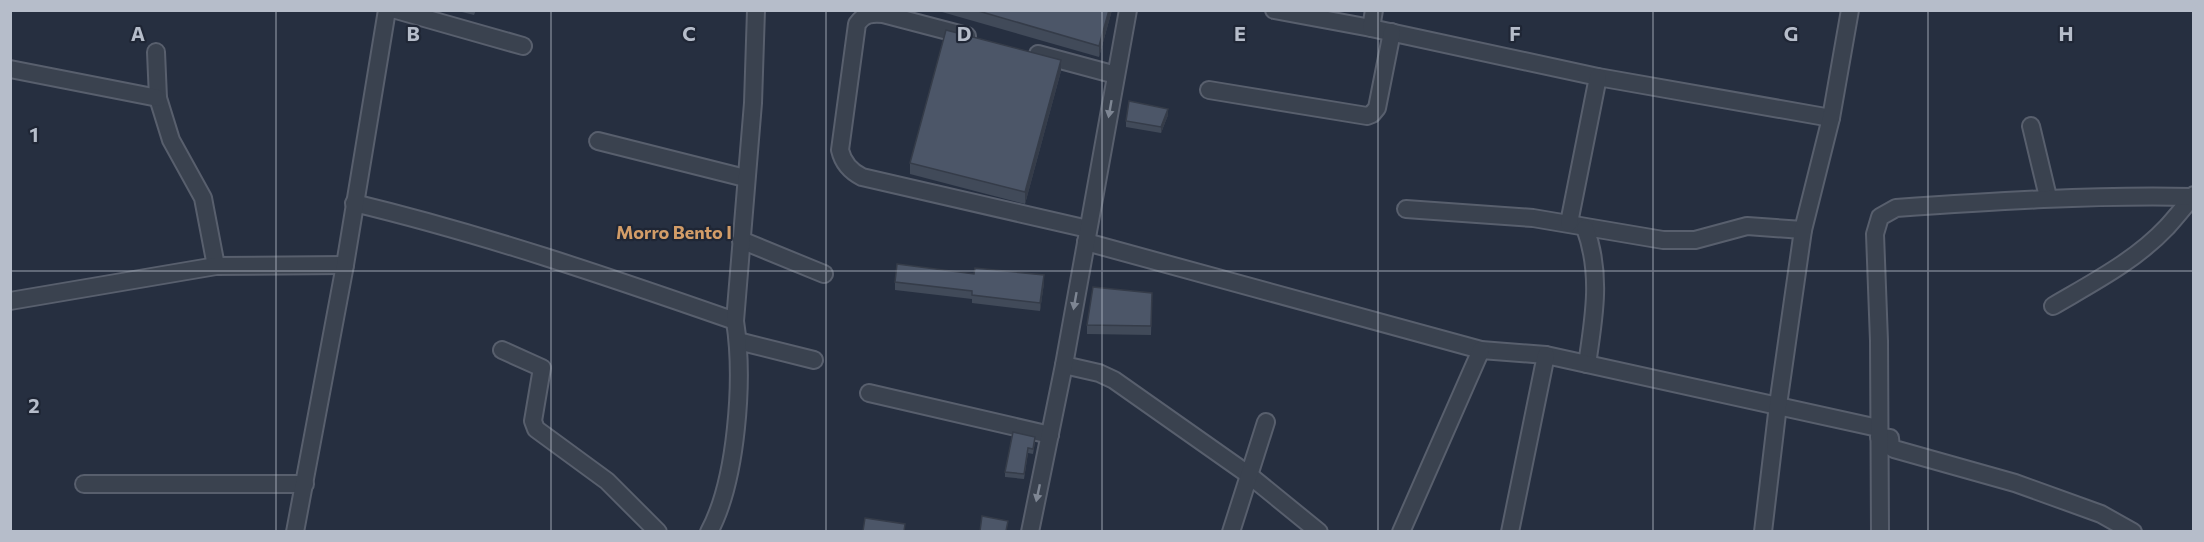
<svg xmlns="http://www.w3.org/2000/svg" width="2204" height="542" viewBox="0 0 2204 542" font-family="Commissioner,sans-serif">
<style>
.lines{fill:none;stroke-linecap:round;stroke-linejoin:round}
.minor-casing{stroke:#585f6d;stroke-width:20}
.minor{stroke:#3a424f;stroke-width:16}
.wall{fill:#414a59}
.shaded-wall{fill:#353c49}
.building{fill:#4c5668;stroke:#353c49;stroke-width:1.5}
.oneway{fill:#7e8693}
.grid{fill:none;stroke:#b6bdca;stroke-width:1.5;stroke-opacity:0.55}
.labels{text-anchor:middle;stroke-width:4.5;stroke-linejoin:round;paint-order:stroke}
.neighbourhood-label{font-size:18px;font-weight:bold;fill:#d39d68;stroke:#1f2635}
.grid-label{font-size:20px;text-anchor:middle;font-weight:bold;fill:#b6bdca;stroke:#1f2635;stroke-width:4.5;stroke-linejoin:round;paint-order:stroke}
</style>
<rect width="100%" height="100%" fill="#262f40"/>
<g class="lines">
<g class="minor-casing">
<g id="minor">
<path d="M396 10 523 46"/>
<path d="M1274 10 1371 28 1598 77 1831 118"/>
<path d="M1371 28 1374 10"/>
<path d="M967 36 883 14C871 13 864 14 857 24L840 150C843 163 850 171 862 177L1088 229"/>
<path d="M156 52 158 98 171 140 203 198 216 266"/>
<path d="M1038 54 1116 75"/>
<path d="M10 69 158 98"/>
<path d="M1209 90 1367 116 1372 114 1377 108 1392 32"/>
<path d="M2031 126 2048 197"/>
<path d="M598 141 745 178"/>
<path d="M354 203C483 234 609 277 735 321"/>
<path d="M1406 209 1533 218 1663 240H1695L1747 226 1803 230"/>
<path d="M1569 223 1598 77"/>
<path d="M1585 228C1602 273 1594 318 1587 364"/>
<path d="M741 240 824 274"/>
<path d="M1086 242 1481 350 1546 355 1878 428"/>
<path d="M10 301 216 266 345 265"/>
<path d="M2053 306C2092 283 2135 261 2167 227 2176 217 2185 206 2194 195"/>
<path d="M738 341 814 360"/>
<path d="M502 350 542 368 533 421 536 429 607 481 658 532"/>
<path d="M1064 365 1099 373 1114 380 1249 475 1319 532"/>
<path d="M869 393 1050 435"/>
<path d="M1879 437 1890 438 1891 447 1894 449 2015 483 2101 514 2133 532"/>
<path d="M84 484H305"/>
<path d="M295 532 345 265 387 10"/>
<path d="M709 532C737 480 744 379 735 321L753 103 756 10"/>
<path d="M1030 532 1064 365 1128 10"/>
<path d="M1231 532 1266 422"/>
<path d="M1401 532 1481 350"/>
<path d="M1510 532 1546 355"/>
<path d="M1763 532 1778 405 1803 230 1831 118 1850 10"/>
<path d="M1880 532 1879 341 1875 234 1880 217 1896 208C1995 201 2092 195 2192 197"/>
</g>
</g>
<use href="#minor" class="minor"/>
</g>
<g class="wall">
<path d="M458 10H476L474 15 458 11Z"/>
<path d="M935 10H1112L1099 57Z"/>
<path d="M1061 71 1025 204 910 174V163Z"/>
<path d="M1168 115 1161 133 1126 127V121Z"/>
<path d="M895 282 1044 283 1040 311 972 303V299L895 290Z"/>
<path d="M1152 293 1151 335 1087 334V325Z"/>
<path d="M1013 432 1035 442 1033 454 1028 453 1024 479 1005 477V472Z"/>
</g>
<g class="shaded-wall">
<path d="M1109 10H1112L1099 57V46Z"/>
<path d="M1061 60V71L1025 204V192Z"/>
<path d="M1168 109V115L1161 133V127Z"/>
<path d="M1044 275V283L1040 311V303Z"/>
</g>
<g class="building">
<path d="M975 10H1109L1099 46Z"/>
<path d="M946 30 1061 60 1025 192 910 163Z"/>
<path d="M1129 101 1168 109 1161 127 1126 121Z"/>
<path d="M897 264 974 274 975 268 1044 275 1040 303 972 295V291L895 282Z"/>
<path d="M1093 287 1152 293 1151 326 1087 325Z"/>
<path d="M1013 432 1035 437 1033 449 1028 448 1024 474 1005 472Z"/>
<path d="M982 516 1008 521 1006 531H980Z"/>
<path d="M865 518 905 524 904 531H863Z"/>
</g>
<defs><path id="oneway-solid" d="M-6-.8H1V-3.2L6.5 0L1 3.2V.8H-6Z" transform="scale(1.5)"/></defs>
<g class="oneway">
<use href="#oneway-solid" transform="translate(1110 109) rotate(100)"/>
<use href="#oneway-solid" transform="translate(1075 301) rotate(100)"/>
<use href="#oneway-solid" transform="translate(1038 493) rotate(102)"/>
</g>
<path class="grid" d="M276 10V532M551 10V532M826 10V532M1102 10V532M1378 10V532M1653 10V532M1928 10V532M10 271H2194"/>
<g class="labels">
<g class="neighbourhood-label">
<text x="674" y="239">Morro Bento I</text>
</g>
</g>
<g class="grid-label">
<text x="138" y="41">A</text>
<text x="413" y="41">B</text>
<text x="689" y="41">C</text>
<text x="964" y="41">D</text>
<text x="1240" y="41">E</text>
<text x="1515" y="41">F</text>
<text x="1791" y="41">G</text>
<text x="2066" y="41">H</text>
<text x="34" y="142">1</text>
<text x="34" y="413">2</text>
</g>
<rect width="2204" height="542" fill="none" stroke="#b6bdca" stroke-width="24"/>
</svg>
